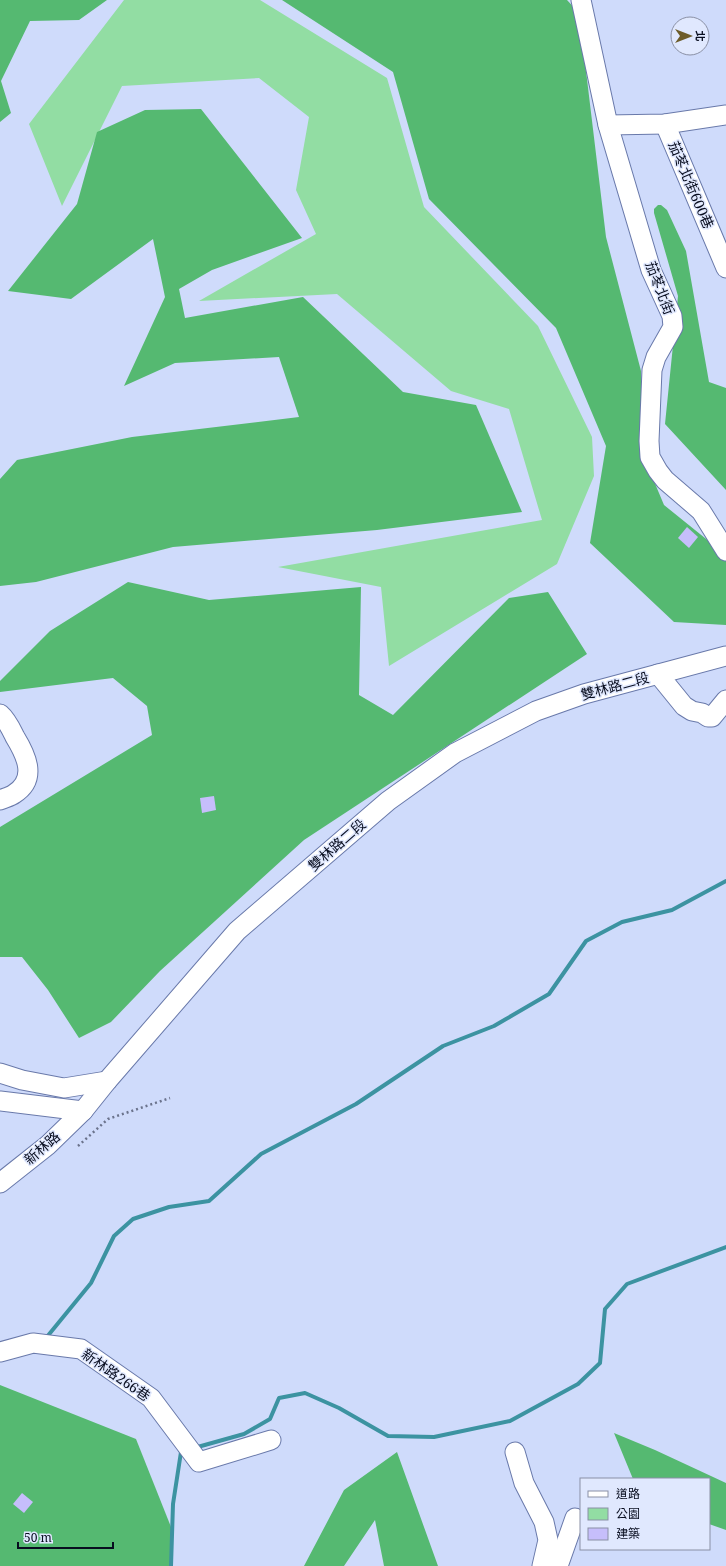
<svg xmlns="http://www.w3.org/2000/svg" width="726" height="1566" viewBox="0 0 726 1566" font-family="'Noto Serif','Noto Sans TC',serif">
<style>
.green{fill:#92dda3}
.forest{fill:#55b971}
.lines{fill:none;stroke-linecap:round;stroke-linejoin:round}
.stream{stroke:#3c93a1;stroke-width:4}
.building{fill:#c6befb}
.minor-casing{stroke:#6979aa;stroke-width:21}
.path{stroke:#6b738c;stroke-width:2.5;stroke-dasharray:2 3;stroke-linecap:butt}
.minor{stroke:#fff;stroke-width:19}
.labels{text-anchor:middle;stroke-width:3;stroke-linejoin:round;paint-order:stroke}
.street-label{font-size:14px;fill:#080d1f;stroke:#e0e8fe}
</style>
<rect width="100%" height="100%" fill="#cfdbfb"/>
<path class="green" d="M124 0H260L387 78 424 207 538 326 592 437 594 476 557 564 389 666 381 587 278 567 542 520 509 409 451 391 337 294 199 301 316 234 296 190 309 117 259 78 122 86 62 206 29 124Z"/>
<g class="forest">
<path d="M0 0H107L79 20 30 21 1 81 11 113 0 122Z"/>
<path d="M282 0H567L579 13 606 237 641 371 643 455 664 505 726 555V625L674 622 590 543 606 446 556 328 429 199 393 72Z"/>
<path d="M201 109 302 238 212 270 179 289 185 318 303 297 403 392 476 405 522 512 377 530 173 547 36 582 0 586V479L17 460 132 437 299 417 279 357 175 363 124 386 165 297 153 239 71 299 8 291 77 204 97 132 145 110Z"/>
<path d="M658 205H661L667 210 686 251 709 382 726 388V490L665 424 678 296 654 213V209Z"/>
<path d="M128 582 209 600 361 587 359 695 393 715 509 598 548 592 587 654 304 840 160 971 111 1022 79 1038 48 990 22 957H0V827L152 735 147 706 113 678 0 692V681L50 631Z"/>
<path d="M0 1385 136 1439 173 1532 170 1566H0Z"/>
<path d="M614 1433 655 1450 726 1483V1530L709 1524V1479H633Z"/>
<path d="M397 1452 438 1566H384L375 1520 344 1566H304L344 1490Z"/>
</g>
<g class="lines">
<g class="stream">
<path d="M46 1338 91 1283 114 1236 133 1219 169 1207 209 1201 261 1154 356 1104 443 1046 494 1026 549 994 586 941 622 922 672 910 726 881"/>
<path d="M194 1448 244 1434 270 1419 279 1398 305 1393 339 1408 388 1436 434 1437 510 1421 578 1384 600 1363 605 1309 627 1284 726 1247"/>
<path d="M171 1566 173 1504 181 1452 180 1450"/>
</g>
</g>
<g class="building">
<path d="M687 527 698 537 689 548 678 538Z"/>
<path d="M214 796 216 810 202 813 200 798Z"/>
<path d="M22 1493 33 1502 24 1513 13 1504Z"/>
</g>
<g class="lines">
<g class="minor-casing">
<g id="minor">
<path d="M581 0 608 125 651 270 672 316 673 327 656 357 652 370 649 441 650 457 658 471 665 480 701 511 726 551"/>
<path d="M665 124 726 268"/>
<path d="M608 125 665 124 726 115"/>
<path d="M658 674 684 706 692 711 702 713 708 717H712L726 700"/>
<path d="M0 714C7 720 11 729 15 737 26 755 38 779 14 794 10 797 4 798 0 800"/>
<path d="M0 1073 22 1080 64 1088 107 1081"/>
<path d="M0 1101 83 1111"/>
<path d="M0 1183 48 1145 83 1111 107 1081 237 931 388 801 455 753 536 711 584 694 726 656"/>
<path d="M0 1352 33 1343 81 1349 151 1398 199 1462 271 1440"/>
<path d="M515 1452 524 1483 544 1522 548 1540 542 1566"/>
<path d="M558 1566 575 1518"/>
</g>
</g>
<path class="path" d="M78 1146 108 1119 170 1098"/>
<use href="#minor" class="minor"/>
</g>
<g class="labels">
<g class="street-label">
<text transform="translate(691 185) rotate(67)" y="5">茄苳北街600巷</text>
<text transform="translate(660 288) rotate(69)" y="5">茄苳北街</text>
<text transform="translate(615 686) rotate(-15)" y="5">雙林路二段</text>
<text transform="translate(337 845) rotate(-41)" y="5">雙林路二段</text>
<text transform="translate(42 1148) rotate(-41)" y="5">新林路</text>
<text transform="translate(116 1375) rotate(35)" y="5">新林路266巷</text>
</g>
</g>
<rect x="580" y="1478" width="130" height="72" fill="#e0e8fe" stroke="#8a90a5"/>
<rect x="588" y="1491" width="20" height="6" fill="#ffffff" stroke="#8a90a5"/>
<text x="616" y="1498" font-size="12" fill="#080d1f">道路</text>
<rect x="588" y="1508" width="20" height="12" fill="#92dda3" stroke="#8a90a5"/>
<text x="616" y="1518" font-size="12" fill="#080d1f">公園</text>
<rect x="588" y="1528" width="20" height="12" fill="#c6befb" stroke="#8a90a5"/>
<text x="616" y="1538" font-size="12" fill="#080d1f">建築</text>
<g transform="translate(690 36) rotate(90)"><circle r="19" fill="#e0e8fe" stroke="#8a90a5"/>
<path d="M0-3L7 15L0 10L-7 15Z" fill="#6d5c2a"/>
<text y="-6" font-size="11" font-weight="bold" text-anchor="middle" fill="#080d1f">北</text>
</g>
<path d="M18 1542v6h95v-6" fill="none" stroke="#080d1f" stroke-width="2"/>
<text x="24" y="1542" font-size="12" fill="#080d1f" stroke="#e0e8fe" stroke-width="3" paint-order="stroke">50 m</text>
</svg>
